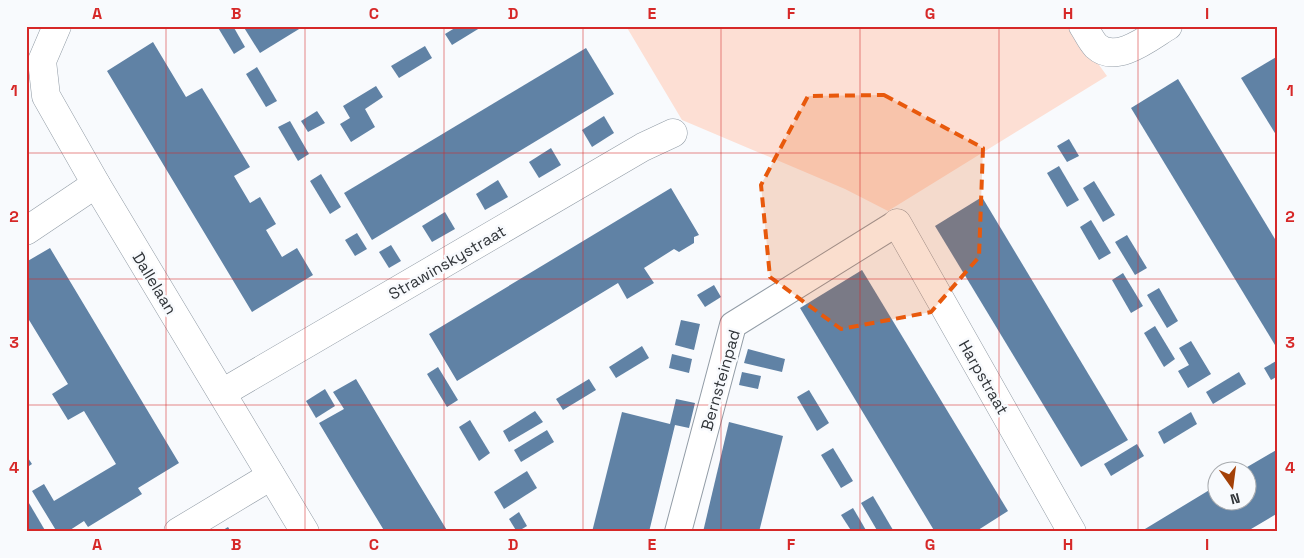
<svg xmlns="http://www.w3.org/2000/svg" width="1304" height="558" viewBox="0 0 1304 558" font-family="'Space Grotesk',sans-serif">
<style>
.green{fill:#fddfd4}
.building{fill:#6082a5}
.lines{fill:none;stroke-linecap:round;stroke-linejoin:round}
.pedestrian-casing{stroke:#929ca6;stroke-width:28}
.minor-casing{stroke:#929ca6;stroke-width:29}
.pedestrian{stroke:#fff;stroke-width:26}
.minor{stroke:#fff;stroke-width:28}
.marked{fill:#e8590c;fill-opacity:0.2;stroke:#e8590c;stroke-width:4;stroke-dasharray:10 6;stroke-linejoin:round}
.grid{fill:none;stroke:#d62828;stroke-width:1;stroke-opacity:0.55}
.labels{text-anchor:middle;stroke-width:5;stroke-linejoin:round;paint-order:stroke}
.street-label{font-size:16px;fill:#313539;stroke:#f8fafd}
.neatline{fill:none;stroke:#d62828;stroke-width:2}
.grid-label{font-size:16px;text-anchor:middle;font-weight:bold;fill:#d62828}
</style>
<rect width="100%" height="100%" fill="#f8fafd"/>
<path class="green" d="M626 26H1071L1107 76 888 211 845 189 682 120Z"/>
<g class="building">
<path d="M217 26H233L245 47 234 54Z"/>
<path d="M243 26H304L260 53Z"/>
<path d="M458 26H483L452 45 445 34Z"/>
<path d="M153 42 186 97 202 88 218 114 250 167 234 176 250 203 260 197 276 224 266 230 282 257 297 248 313 275 252 312 107 71Z"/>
<path d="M425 46 432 58 399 78 391 66Z"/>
<path d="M586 48 614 94 372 240 344 193Z"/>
<path d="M1278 56V138L1241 78Z"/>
<path d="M257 67 277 101 266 107 246 74Z"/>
<path d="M1178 79 1278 244V350L1131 108Z"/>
<path d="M376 86 383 97 365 109 375 127 351 142 340 124 350 118 343 106Z"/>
<path d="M317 111 325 123 308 132 301 121Z"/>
<path d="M604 116 614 133 592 147 582 130Z"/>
<path d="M290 121 309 154 298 161 278 127Z"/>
<path d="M1069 139 1079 156 1067 162 1057 146Z"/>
<path d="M551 148 561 165 539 178 529 162Z"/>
<path d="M1059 166 1079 200 1067 207 1047 173Z"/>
<path d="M321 174 341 207 330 214 310 181Z"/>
<path d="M498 180 508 197 485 210 476 194Z"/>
<path d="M1094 181 1115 215 1103 222 1083 188Z"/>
<path d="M671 188 699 235 694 237V243L679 252 674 249 644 268 654 283 627 299 618 283 457 381 429 334Z"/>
<path d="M982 197 1128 440 1081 467 935 226Z"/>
<path d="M445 212 455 229 432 242 422 226Z"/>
<path d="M1091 220 1111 253 1099 260 1080 227Z"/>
<path d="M357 233 367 249 355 256 345 240Z"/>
<path d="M1127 235 1147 268 1135 275 1115 242Z"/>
<path d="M391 245 401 261 389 268 379 252Z"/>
<path d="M50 248 179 463 138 488 142 494 88 527 84 521 67 532H57L32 491 44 484 54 501 116 464 84 411 68 420 52 394 68 384 26 315V262Z"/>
<path d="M862 270 1008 511 975 532H935L800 308Z"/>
<path d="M1123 273 1143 306 1131 313 1112 280Z"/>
<path d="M714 285 721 297 705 307 697 295Z"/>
<path d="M1159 288 1178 321 1167 328 1147 295Z"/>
<path d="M681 320 700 324 694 350 675 345Z"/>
<path d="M1155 326 1175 359 1164 367 1144 333Z"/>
<path d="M1191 341 1211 374 1188 388 1178 371 1189 365 1179 348Z"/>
<path d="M642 346 649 358 616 378 609 367Z"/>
<path d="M748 349 785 359 782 372 744 363Z"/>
<path d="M672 354 692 359 689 373 669 368Z"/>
<path d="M1278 360V376L1271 380 1264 368Z"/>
<path d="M438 367 458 400 447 407 427 374Z"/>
<path d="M742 372 761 376 758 389 739 385Z"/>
<path d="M1239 372 1246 384 1213 404 1206 392Z"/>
<path d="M356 379 414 476 448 532H385L352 478 319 423 344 409 333 392Z"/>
<path d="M589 379 596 390 563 410 556 399Z"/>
<path d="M325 389 335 406 316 418 306 401Z"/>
<path d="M809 390 829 423 817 431 797 397Z"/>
<path d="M676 399 695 403 689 428 675 425 649 532H592L622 412 670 424Z"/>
<path d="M535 411 543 422 509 442 503 431Z"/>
<path d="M1191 412 1197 424 1164 444 1158 432Z"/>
<path d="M470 420 490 453 479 461 459 427Z"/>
<path d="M729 422 783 436 759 532H703Z"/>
<path d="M547 430 554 442 521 462 514 450Z"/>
<path d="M1137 444 1144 456 1111 476 1104 464Z"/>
<path d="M833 448 853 481 841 488 821 455Z"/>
<path d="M1278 449V513L1268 519 1246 532H1140L1216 486V501L1246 500V470H1242Z"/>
<path d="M26 455 32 464 26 468Z"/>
<path d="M527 471 537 488 504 509 494 492Z"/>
<path d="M873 496 893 530 889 532H878L861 503Z"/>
<path d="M26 498 46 532H26Z"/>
<path d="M853 508 863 525 867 532H852L841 515Z"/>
<path d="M519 512 527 526 517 532 509 519Z"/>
<path d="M228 527 231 532H220Z"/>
</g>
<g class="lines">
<g class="pedestrian-casing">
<path id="pedestrian" d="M678 532 733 325 897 223"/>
</g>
<g class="minor-casing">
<g id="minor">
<path d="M57 26 42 61 46 96 96 184 305 532"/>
<path d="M1083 26C1087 32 1091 41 1096 46 1116 65 1150 37 1168 26"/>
<path d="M897 223 1072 532"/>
<path d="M26 231 96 184"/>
<path d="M222 393 643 147 673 133"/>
<path d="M178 532 271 476"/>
</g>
</g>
<use href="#pedestrian" class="pedestrian"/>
<use href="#minor" class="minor"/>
</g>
<path class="marked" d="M884 95 983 148 979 257 931 312 841 329 770 277 761 185 808 96Z"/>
<path class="grid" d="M166 26V532M305 26V532M444 26V532M583 26V532M721 26V532M860 26V532M999 26V532M1138 26V532M26 153H1278M26 279H1278M26 405H1278"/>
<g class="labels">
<g class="street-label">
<text transform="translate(447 262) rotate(-30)" y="6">Strawinskystraat</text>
<text transform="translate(155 283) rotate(59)" y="6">Dallelaan</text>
<text transform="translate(984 377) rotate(60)" y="6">Harpstraat</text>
<text transform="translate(720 380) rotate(-74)" y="6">Bernsteinpad</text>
</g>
</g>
<rect width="1304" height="558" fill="none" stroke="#f8fafd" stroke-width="55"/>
<g transform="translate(1232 486) rotate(166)"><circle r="24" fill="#f8fafd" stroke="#a8abaf"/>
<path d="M0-4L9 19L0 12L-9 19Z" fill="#a34007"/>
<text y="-8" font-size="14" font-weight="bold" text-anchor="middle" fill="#313539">N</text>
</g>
<rect x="28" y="28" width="1248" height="502" class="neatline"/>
<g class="grid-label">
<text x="97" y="19">A</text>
<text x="236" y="19">B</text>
<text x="374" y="19">C</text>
<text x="513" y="19">D</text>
<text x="652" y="19">E</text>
<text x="791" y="19">F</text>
<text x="930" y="19">G</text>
<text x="1068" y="19">H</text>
<text x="1207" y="19">I</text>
<text x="14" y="96">1</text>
<text x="1290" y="96">1</text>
<text x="14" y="222">2</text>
<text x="1290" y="222">2</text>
<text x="14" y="348">3</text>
<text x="1290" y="348">3</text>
<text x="14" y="473">4</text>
<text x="1290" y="473">4</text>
<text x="97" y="550">A</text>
<text x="236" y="550">B</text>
<text x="374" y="550">C</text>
<text x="513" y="550">D</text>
<text x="652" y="550">E</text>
<text x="791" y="550">F</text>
<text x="930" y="550">G</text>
<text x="1068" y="550">H</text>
<text x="1207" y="550">I</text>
</g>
</svg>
